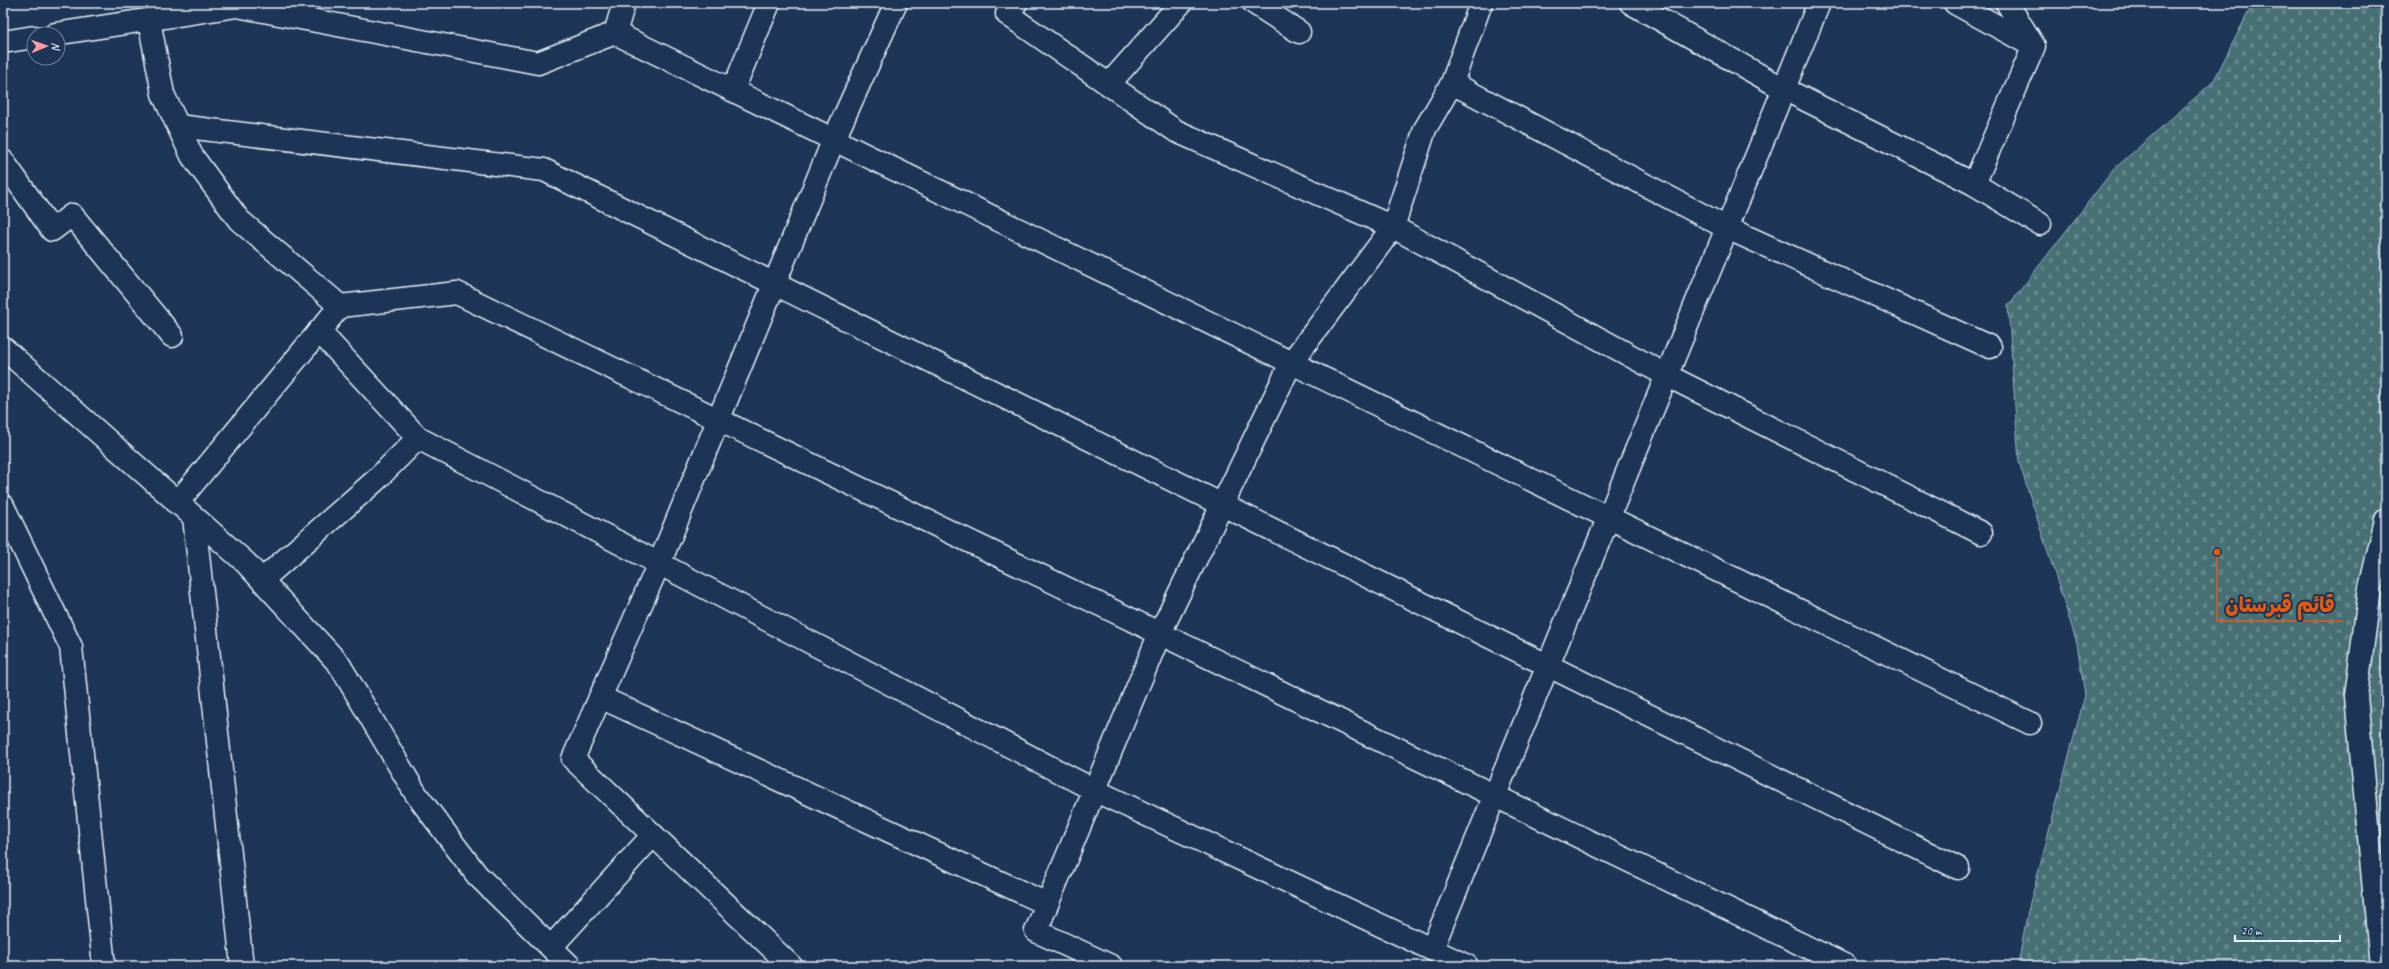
<svg xmlns="http://www.w3.org/2000/svg" width="2389" height="969" viewBox="0 0 2389 969" font-family="Caveat,'Playpen Sans Arabic',sans-serif">
<style>
.cemetery{fill:url(#cemetery-stones);stroke:#98b0b6}
.lines{fill:none;stroke-linecap:round;stroke-linejoin:round}
.street-casing{stroke:#e8f1f8;stroke-width:25}
.secondary-casing{stroke:#e8f1f8;stroke-width:25}
.street{stroke:#1d3557;stroke-width:22}
.secondary{stroke:#1d3557;stroke-width:22}
.leader{fill:none;stroke:#e8590c;stroke-width:1.5}
.callout-dot{fill:#e8590c;stroke:#1d3557;stroke-width:1.5}
.callout-label{font-size:21px;text-anchor:middle;font-weight:bold;fill:#e8590c;stroke:#1d3557;stroke-width:4;stroke-linejoin:round;paint-order:stroke}
</style>
<defs>
<pattern id="cemetery-stones" width="16" height="16" patternUnits="userSpaceOnUse"><rect width="16" height="16" fill="#477075"/><path d="M2 7V4a2 2 0 0 1 4 0v3zM10 15v-3a2 2 0 0 1 4 0v3z" fill="#628589"/></pattern>
</defs>
<rect width="100%" height="100%" fill="#1d3557"/>
<filter id="ink" filterUnits="userSpaceOnUse"><feTurbulence type="fractalNoise" baseFrequency=".025" numOctaves="2"/><feDisplacementMap in="SourceGraphic" scale="8" xChannelSelector="R" yChannelSelector="G"/><feConvolveMatrix kernelMatrix="1 2 1 2 8 2 1 2 1" color-interpolation-filters="sRGB"/></filter>
<g filter="url(#ink)">
<path class="cemetery" d="M2253 3H2386V966H2018L2027 915 2085 695 2077 643 2019 462 2008 306 2114 169 2213 82Z"/>
<g class="lines">
<g class="street-casing">
<g id="street">
<path d="M1016 3 1007 14 1176 131 1393 227 1425 129 1452 83 1481 3"/>
<path d="M1254 3 1299 32"/>
<path d="M1631 3 1784 89 1974 184 2040 224"/>
<path d="M1955 3 2033 46"/>
<path d="M149 20 163 94 192 156 239 220 340 306 177 503"/>
<path d="M615 33 624 3"/>
<path d="M55 34 237 6 538 63 615 33 2030 723"/>
<path d="M3 42 34 37"/>
<path d="M1452 83 1727 228 1990 347"/>
<path d="M1109 84 1181 3"/>
<path d="M733 90 769 3"/>
<path d="M178 126 544 170 1958 868"/>
<path d="M3 161 52 230 72 215 172 336"/>
<path d="M1974 184 2034 46 2007 3"/>
<path d="M340 306 457 293 1846 966"/>
<path d="M319 331 418 438"/>
<path d="M3 506 71 647 104 966"/>
<path d="M194 517 242 966"/>
<path d="M262 580 376 480 418 438 1094 790 1467 966"/>
<path d="M600 697 1047 904"/>
<path d="M551 947 653 835"/>
<path d="M1432 949 1819 3"/>
<path d="M791 966 573 759 664 552 834 139 896 3"/>
<path d="M1111 966 1036 931 1160 633 1291 363 1393 227 1666 375 1981 533"/>
<path d="M2381 966 2356 696 2370 588 2386 520"/>
</g>
</g>
<g class="secondary-casing">
<path id="secondary" d="M3 348 245 562 339 664 416 794 477 875 570 966"/>
</g>
<use href="#street" class="street"/>
<use href="#secondary" class="secondary"/>
</g>
</g>
<path class="leader" d="M2217 552L2217 621H2343"/>
<circle class="callout-dot" cx="2217" cy="552" r="4"/>
<g class="callout-label">
<text x="2280" y="612">قائم قبرستان</text>
</g>
<rect width="2389" height="969" fill="none" stroke="#1d3557" stroke-width="16"/>
<rect x="8" y="8" width="2373" height="953" fill="none" stroke="#e8f1f8" stroke-width="1.5" filter="url(#ink)"/>
<g transform="translate(46 46) rotate(88)"><circle r="19" fill="#1d3557" stroke="#6e8097"/>
<path d="M0-3L7 15L0 10L-7 15Z" fill="#ff9aa2"/>
<text y="-6" font-size="11" font-weight="bold" text-anchor="middle" fill="#e8f1f8">N</text>
</g>
<path d="M2235 935v6h105v-6" fill="none" stroke="#e8f1f8" stroke-width="2"/>
<text x="2241" y="935" font-size="12" fill="#e8f1f8" stroke="#1d3557" stroke-width="3" paint-order="stroke">20 m</text>
</svg>
